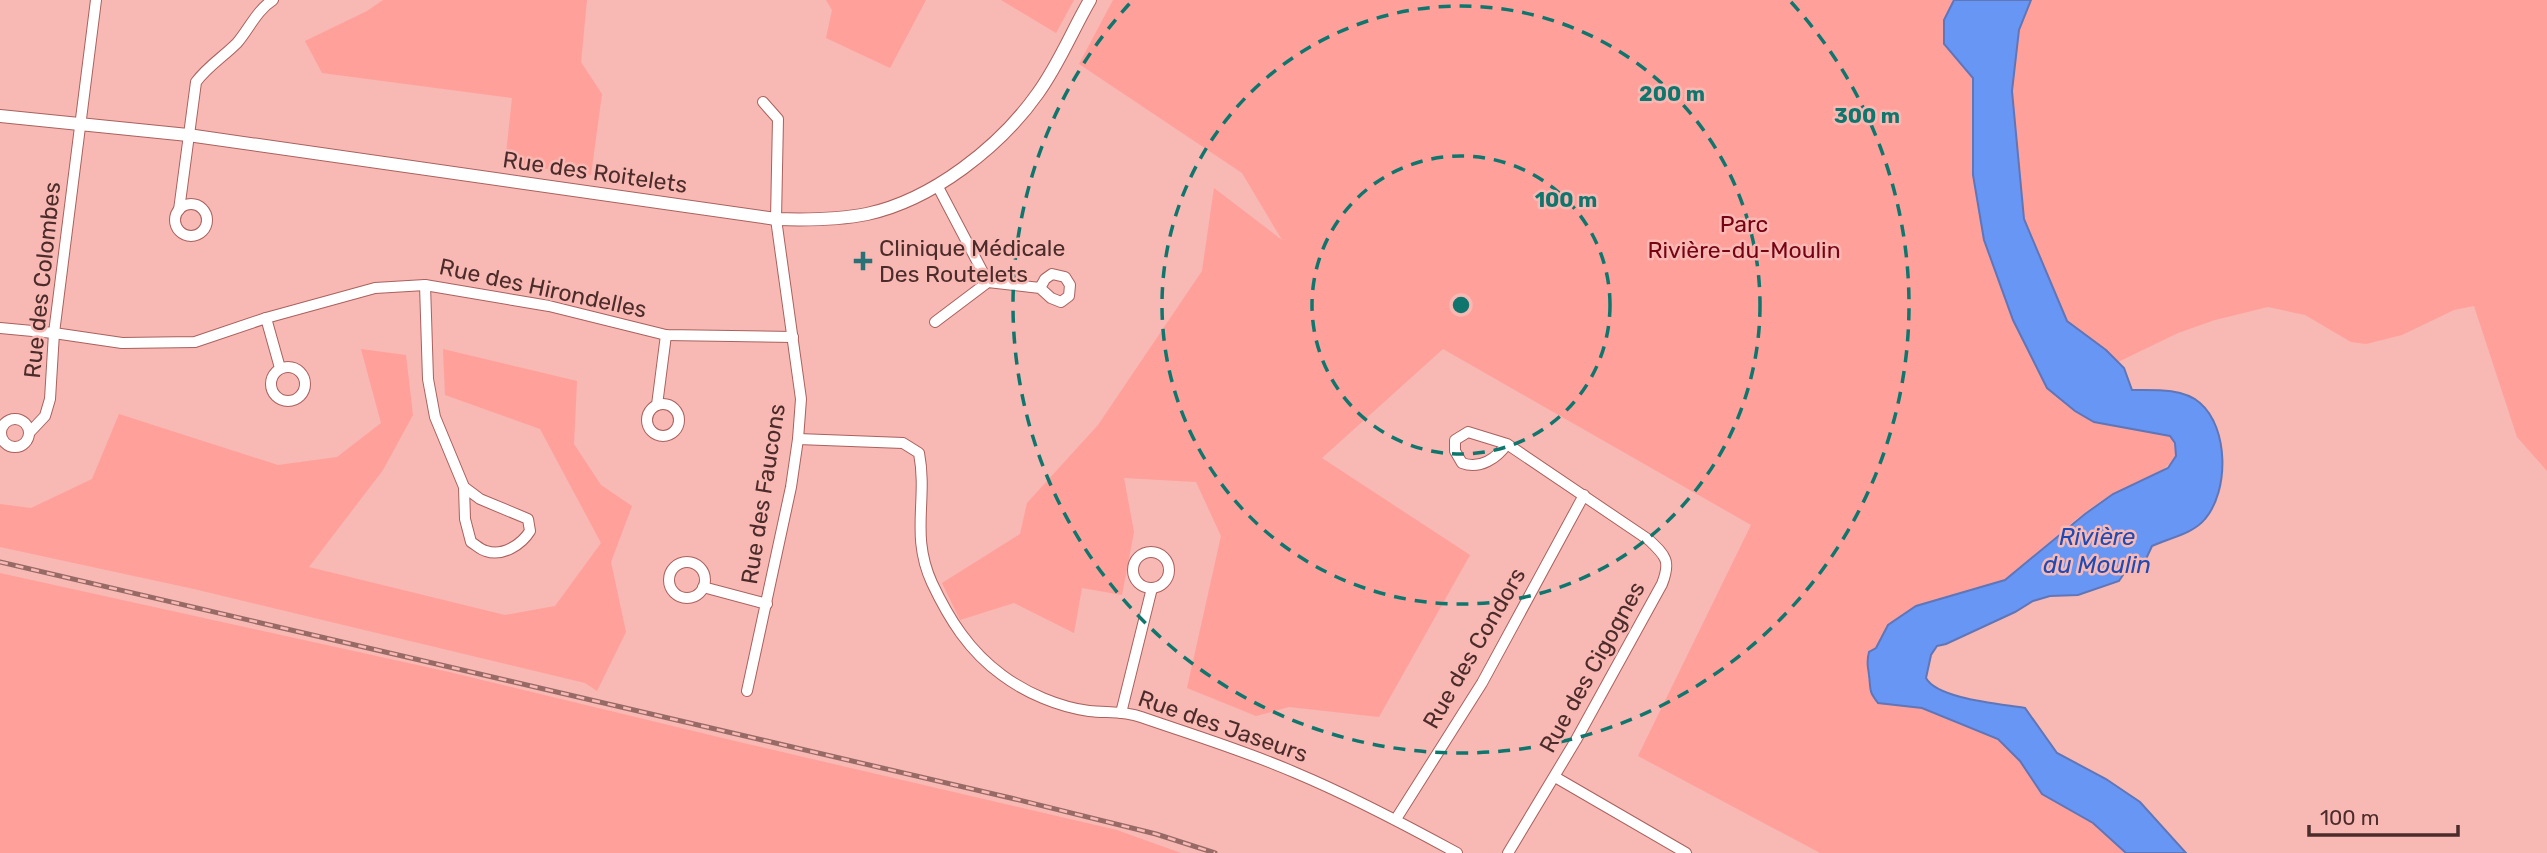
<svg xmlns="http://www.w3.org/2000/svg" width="2547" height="853" viewBox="0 0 2547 853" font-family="Rubik,sans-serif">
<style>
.green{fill:#ffa09b}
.water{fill:#6896f5;stroke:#5f76b8;stroke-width:2}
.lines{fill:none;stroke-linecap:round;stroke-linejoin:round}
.minor-casing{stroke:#a9615e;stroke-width:12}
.tertiary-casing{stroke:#a9615e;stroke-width:14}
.minor{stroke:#fff;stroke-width:10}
.tertiary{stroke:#fff;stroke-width:12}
.rail-casing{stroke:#976a66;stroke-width:5}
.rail{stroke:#f8b8b3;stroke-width:2.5;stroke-dasharray:8;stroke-linecap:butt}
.ring{fill:none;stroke:#0f766e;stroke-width:3.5;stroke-dasharray:12 9}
.poi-dot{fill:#277177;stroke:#f8b8b3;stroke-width:2.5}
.labels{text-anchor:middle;stroke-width:5;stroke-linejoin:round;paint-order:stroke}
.street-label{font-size:23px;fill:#4b2c2a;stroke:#f8b8b3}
.park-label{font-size:23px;fill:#760213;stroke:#f8b8b3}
.poi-label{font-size:23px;fill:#4b2c2a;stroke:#f8b8b3;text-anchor:start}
.water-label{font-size:24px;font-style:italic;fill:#1c4ab7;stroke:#f8b8b3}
.centre{fill:#0f766e;stroke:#f8b8b3;stroke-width:3.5}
.ring-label{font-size:21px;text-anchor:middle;font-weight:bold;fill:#0f766e;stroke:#f8b8b3;stroke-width:5;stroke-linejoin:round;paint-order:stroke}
</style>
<rect width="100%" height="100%" fill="#f8b8b3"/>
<g class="green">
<path d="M383 0H587L581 62 602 94 591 175 505 163 512 98 322 73 305 41 367 11Z"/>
<path d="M826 0H926L890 68 826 38 832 10Z"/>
<path d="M1001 0H1074L1056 33Z"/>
<path d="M1113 0H1954L1944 20V44L1973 78V175L2094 422 2170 436 2175 443 2176 456C2160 478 2136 482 2113 494 2082 511 2055 538 2029 560 2021 567 2012 576 2003 580 1954 602 1890 594 1873 658 1868 679 1865 685 1878 703L1922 708 1998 739 2020 761 2043 794 2093 823 2126 853H1820L1638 756 1751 525 1443 349 1322 458 1470 555 1379 717 1289 707 1256 716 1187 688 1221 536 1196 482 1124 478 1134 532 1122 595 1082 588 1074 633 1014 603 960 620 942 583 1020 534 1027 503 1098 425 1202 271 1214 188 1282 240 1242 173 1079 64Z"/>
<path d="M2031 0H2547V471L2517 437 2474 306 2454 310 2402 335 2366 344 2351 342 2305 315 2268 307 2215 320 2178 333 2118 362 2106 350 2067 321 2024 219 2011 91 2019 30Z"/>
<path d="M361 349 406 355 413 415 383 470 309 567 505 615 555 606 601 543 540 429 445 395 443 349 577 381 574 444 601 485 632 506 611 562 626 632 597 691 585 683 194 589 0 547V504L31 508 92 479 119 414 278 465 337 457 381 423Z"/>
<path d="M0 573 449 672 735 741 1117 830 1181 853H0Z"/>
</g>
<path class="water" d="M1954 0H2031L2019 30 2012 91 2024 219 2067 321 2106 350 2124 368 2132 390C2153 390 2183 388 2200 403 2229 428 2229 491 2205 519 2193 534 2169 538 2152 546L2146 559 2127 569 2119 581 2078 595 2050 596 2033 601 2015 612 1946 644 1937 646 1931 655 1926 678C1937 699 2002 704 2025 708L2057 753 2106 779 2140 802 2186 853H2126L2093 823 2042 794 2020 761 1998 739 1922 708 1878 703C1868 690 1871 690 1869 675 1868 666 1866 663 1869 652L1876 648 1888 625 1916 606 2005 580 2085 514 2113 494 2168 468 2176 456 2175 443 2170 436 2094 422 2075 411 2047 388 2013 320 1984 240 1973 175V78L1944 44V20Z"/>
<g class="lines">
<g class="minor-casing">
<g id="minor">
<path d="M937 185 988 282"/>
<circle cx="191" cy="220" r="16"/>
<path d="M179 210 196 82C208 66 223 57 237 43 249 29 257 10 273 0"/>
<path d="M425 285 428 379 435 417 464 487 465 519 471 542C476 545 481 550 486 551 503 557 522 544 530 531L528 519 480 499 464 487"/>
<path d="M266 318 280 368"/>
<path d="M935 322 988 282 1040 288 1051 298 1061 302 1069 296 1070 285 1065 277 1052 274 1045 279 1040 288"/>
<path d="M0 328 54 333 122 343 195 342 266 318 375 288 425 285 549 306 666 335 793 337"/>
<circle cx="288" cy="384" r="17"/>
<circle cx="663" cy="420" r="16"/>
<path d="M657 405 666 335"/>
<circle cx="15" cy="433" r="14"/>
<path d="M29 433 45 416 50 399 54 333 96 0"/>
<path d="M798 439 903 443 919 453C928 500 910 535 932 583 949 619 969 651 1002 675 1026 693 1059 707 1089 711 1107 713 1124 711 1141 717 1193 735 1246 751 1296 773 1351 796 1404 824 1457 853"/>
<path d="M1507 444C1497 458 1480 470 1462 463L1455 451V440L1468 432 1507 444 1649 540C1666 556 1671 561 1662 584L1576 740 1508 853"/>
<circle cx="1151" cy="570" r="18"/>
<circle cx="687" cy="580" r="18"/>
<path d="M703 587 767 604"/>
<path d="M747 691 791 487 798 439 801 399 776 219 778 119 763 102"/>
<path d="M1121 713 1152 588"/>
<path d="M1555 777 1686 853"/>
<path d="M1396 819 1482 683 1584 495"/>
</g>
</g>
<g class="tertiary-casing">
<path id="tertiary" d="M0 116 188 135 776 219C806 220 837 220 867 214 932 200 1000 147 1038 93 1059 64 1072 31 1090 0"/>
</g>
<use href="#minor" class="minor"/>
<use href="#tertiary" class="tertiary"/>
<g class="rail-casing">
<path id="rail" d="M0 562 1015 799 1156 834 1215 853"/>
</g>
<use href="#rail" class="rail"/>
</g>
<g class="ring">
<circle cx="1461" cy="305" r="149"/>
<circle cx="1461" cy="305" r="299"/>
<path d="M1791 2A448 448 0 1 1 1131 2"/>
</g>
<path class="poi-dot" d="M859.5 250.5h7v7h7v7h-7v7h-7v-7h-7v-7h7z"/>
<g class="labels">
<g class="street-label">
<text transform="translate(595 172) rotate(8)" y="8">Rue des Roitelets</text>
<text transform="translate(42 280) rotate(-84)" y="8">Rue des Colombes</text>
<text transform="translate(543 288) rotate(12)" y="8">Rue des Hirondelles</text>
<text transform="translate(763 494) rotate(-81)" y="8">Rue des Faucons</text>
<text transform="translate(1474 648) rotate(-60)" y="8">Rue des Condors</text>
<text transform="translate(1592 667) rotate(-61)" y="8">Rue des Cigognes</text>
<text transform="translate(1223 726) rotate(19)" y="8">Rue des Jaseurs</text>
</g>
<g class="park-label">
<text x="1744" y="232">Parc<tspan x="1744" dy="26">Rivière-du-Moulin</tspan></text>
</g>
<g class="poi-label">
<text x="879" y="256">Clinique Médicale<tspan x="879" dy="26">Des Routelets</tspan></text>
</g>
<g class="water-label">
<text x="2097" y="545">Rivière<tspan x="2097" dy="28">du Moulin</tspan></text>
</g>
</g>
<circle cx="1461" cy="305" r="10" class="centre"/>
<g class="ring-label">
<text x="1672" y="101">200 m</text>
<text x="1867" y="123">300 m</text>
<text x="1566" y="207">100 m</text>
</g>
<path d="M2309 825v10h149v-10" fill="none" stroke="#4b2c2a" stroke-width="3.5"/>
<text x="2320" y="825" font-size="21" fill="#4b2c2a" stroke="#f8b8b3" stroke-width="5" paint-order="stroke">100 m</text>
</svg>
